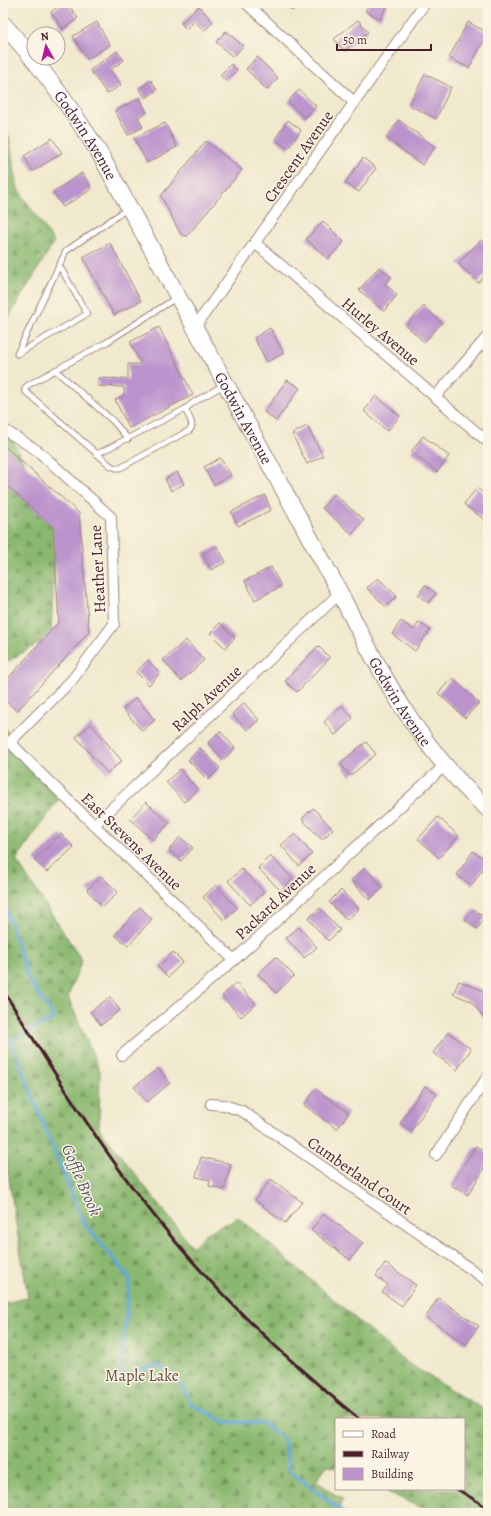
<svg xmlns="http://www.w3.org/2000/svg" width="491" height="1516" viewBox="0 0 491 1516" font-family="Alegreya,serif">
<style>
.forest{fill:url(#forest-firs);stroke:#6a6c4e}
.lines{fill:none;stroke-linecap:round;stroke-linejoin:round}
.stream{stroke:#63a7d8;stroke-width:3.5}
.building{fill:#bc94cd}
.service-casing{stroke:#9d847c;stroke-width:7}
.minor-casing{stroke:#9d847c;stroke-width:12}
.primary-casing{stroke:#9d847c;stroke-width:18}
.service{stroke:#fff;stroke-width:5}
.minor{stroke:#fff;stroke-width:10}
.primary{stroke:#fff;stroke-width:16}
.rail{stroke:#4a1f2b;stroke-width:3}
.labels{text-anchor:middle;stroke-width:3;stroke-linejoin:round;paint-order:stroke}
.street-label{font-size:16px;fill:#4a1f2b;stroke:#fcf5e5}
.park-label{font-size:16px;fill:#634d41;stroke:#fcf5e5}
.water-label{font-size:17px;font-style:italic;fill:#545570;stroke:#fcf5e5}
</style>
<defs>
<pattern id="forest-firs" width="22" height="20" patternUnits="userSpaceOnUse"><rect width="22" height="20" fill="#8ab870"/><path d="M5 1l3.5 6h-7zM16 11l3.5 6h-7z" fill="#73955c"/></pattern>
</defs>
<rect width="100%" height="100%" fill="#fcf5e5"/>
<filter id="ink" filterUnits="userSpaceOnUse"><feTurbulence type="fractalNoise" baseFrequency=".025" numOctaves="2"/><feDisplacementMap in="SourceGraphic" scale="8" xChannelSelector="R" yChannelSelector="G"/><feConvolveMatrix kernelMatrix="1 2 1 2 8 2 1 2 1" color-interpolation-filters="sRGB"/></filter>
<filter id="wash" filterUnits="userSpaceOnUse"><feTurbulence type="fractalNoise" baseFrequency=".012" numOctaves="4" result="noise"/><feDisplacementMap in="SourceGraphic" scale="16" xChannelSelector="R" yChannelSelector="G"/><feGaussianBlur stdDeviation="0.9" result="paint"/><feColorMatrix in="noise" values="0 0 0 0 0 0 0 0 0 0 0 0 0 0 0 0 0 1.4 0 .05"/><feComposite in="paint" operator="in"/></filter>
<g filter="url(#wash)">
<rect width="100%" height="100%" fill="#f0e9cd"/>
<g class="forest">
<path d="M3 135 9 136 18 189 54 242 3 327Z"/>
<path d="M3 421 56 528 51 636 3 664Z"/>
<path d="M3 726 59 799 16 860 82 960 68 997 100 1071 99 1128 192 1247 205 1234 238 1217 406 1362 488 1412V1513H433L381 1489H464V1419H336V1468L327 1465 316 1481 343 1500 337 1513H3V1303L28 1298 3 1142Z"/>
</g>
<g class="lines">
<path class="stream" d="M3 901 29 980 54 1018 11 1041 38 1111 83 1222 130 1278 120 1372 128 1375 157 1365 177 1378 191 1404 225 1422 263 1423 284 1440 289 1470 344 1513"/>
</g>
<g id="blocks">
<g class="building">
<path d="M63 3H67L78 18 63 29 51 12Z"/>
<path d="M284 3H301L292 11Z"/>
<path d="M370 3H389L380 19 365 11Z"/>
<path d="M199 6 213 22 204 31 195 21 186 29 181 23Z"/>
<path d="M358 20 368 32 344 51 334 39Z"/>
<path d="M97 22 110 45 87 59 73 36Z"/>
<path d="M468 22 488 33 469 68 449 58Z"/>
<path d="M226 31 243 46 233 57 216 42Z"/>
<path d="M117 51 124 60 110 70 121 85 107 94 90 70Z"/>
<path d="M257 57 278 78 267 90 246 69Z"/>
<path d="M231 64 237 70 226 81 220 75Z"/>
<path d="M3 72 8 76 3 81Z"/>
<path d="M425 74 451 87 436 119 409 105Z"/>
<path d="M151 80 157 90 146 98 139 89Z"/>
<path d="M299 90 316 106 305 118 288 102Z"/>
<path d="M140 98 147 113 138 117 143 127 128 135 115 111Z"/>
<path d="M288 120 301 130 288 149 275 139Z"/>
<path d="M399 120 435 147 422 165 386 138Z"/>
<path d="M165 123 177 147 147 163 134 138Z"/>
<path d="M52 138 62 153 33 171 24 156Z"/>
<path d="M206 141 242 170 187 236 181 235 161 196Z"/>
<path d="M363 158 376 168 359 192 345 183Z"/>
<path d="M82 173 92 189 63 207 53 192Z"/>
<path d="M323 221 344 242 328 259 306 239Z"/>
<path d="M481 240 488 247V272L478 283 458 263Z"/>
<path d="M110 243 141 301 114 315 83 257Z"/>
<path d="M379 267 391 277 385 284 397 295 384 311 359 290Z"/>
<path d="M424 306 442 323 424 342 406 325Z"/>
<path d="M159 327 193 395 129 428 115 400 124 395V387L98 386V378L128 379V364H141L130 342Z"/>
<path d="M270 328 284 353 267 362 254 338Z"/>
<path d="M287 380 300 388 276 421 264 412Z"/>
<path d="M488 387V396L484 392Z"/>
<path d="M376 396 400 416 387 431 364 411Z"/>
<path d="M307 426 323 456 307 464 292 434Z"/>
<path d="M423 436 449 456 437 472 411 452Z"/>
<path d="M3 445 79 513 89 632 17 711 3 699V684L59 622 53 527 3 482Z"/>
<path d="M220 458 231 475 214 485 204 467Z"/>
<path d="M177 472 184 484 171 491 165 479Z"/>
<path d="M477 488 488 497V519L486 521 464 504Z"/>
<path d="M334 494 364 520 352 534 322 508Z"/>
<path d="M265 495 271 510 238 526 231 512Z"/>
<path d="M217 546 226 562 211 570 203 554Z"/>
<path d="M271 567 281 586 255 600 245 581Z"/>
<path d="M378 578 397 596 386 607 367 588Z"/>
<path d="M425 585 436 593 428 603 418 595Z"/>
<path d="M401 621 414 630 419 622 430 630 415 651 392 634Z"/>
<path d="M220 623 235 638 225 648 210 633Z"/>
<path d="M186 640 204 660 181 681 163 660Z"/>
<path d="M318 646 330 658 297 692 285 681Z"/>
<path d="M148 660 160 673 149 685 136 672Z"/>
<path d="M452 678 479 703 465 718 438 693Z"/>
<path d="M136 698 155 720 142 731 123 709Z"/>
<path d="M244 703 259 720 247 730 232 714Z"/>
<path d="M342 706 353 718 335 735 324 722Z"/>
<path d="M91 724 122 761 107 773 76 737Z"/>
<path d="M220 731 235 748 223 760 208 743Z"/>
<path d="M366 742 376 754 350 776 340 763Z"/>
<path d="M200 748 220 768 208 780 188 760Z"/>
<path d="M180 769 198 790 184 802 166 782Z"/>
<path d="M146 802 169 823 153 840 130 819Z"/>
<path d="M313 808 333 829 322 840 302 819Z"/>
<path d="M438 817 459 836 439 858 418 839Z"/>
<path d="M61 834 74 847 47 872 34 860Z"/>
<path d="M295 834 312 854 299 866 281 845Z"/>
<path d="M180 837 193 848 181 861 169 850Z"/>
<path d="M473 851 488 861 472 885 457 875Z"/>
<path d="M270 856 293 879 281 891 258 868Z"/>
<path d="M365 868 383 888 369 900 351 880Z"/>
<path d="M242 869 264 892 250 905 228 881Z"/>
<path d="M101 876 118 892 103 907 87 890Z"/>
<path d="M216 885 237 908 224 920 203 897Z"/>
<path d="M341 890 359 909 347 920 329 902Z"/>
<path d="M140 907 152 919 128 946 115 935Z"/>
<path d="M320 908 340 930 328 941 308 919Z"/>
<path d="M474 909 485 918 477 929 465 920Z"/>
<path d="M299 927 317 947 304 958 286 938Z"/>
<path d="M173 952 183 962 168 977 158 967Z"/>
<path d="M276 957 294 976 276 993 258 974Z"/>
<path d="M459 981 482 990 488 998V1014L484 1018 471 1001 453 994Z"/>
<path d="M236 983 256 1004 241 1017 222 996Z"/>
<path d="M110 997 120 1010 101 1025 90 1012Z"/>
<path d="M448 1032 471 1049 457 1070 433 1053Z"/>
<path d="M158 1068 170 1083 147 1102 134 1087Z"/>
<path d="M425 1086 437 1094 411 1131 400 1123Z"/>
<path d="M316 1089 349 1113 337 1129 304 1105Z"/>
<path d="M476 1146 488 1154V1162L468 1195 451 1185Z"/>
<path d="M201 1157 231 1164 224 1190 209 1186 210 1180 196 1177Z"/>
<path d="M271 1179 302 1202 285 1223 255 1200Z"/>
<path d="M324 1214 363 1243 350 1260 311 1230Z"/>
<path d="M385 1263 416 1285 402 1306 382 1292 388 1285 376 1276Z"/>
<path d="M438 1298 479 1326 466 1344 426 1317Z"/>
</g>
</g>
</g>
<g filter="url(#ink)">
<use href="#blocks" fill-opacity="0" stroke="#9d847c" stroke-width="1"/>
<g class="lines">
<g class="service-casing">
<g id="service">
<path d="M59 265 87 314 17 354 66 251 127 209"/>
<path d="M176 298 107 342 28 385 25 388V391L111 466 116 468H120L190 430C195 424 188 416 185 409"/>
<path d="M55 370 113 421 128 439"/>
<path d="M97 454 185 409 194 402 224 385"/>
</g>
</g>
<g class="minor-casing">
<g id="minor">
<path d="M246 3 354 102"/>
<path d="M255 243 488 442"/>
<path d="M195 327 425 3"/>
<path d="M435 397 488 336"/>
<path d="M3 429 38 451 111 517 114 624 72 680 10 742 35 768 234 960"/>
<path d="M94 825 340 593"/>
<path d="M122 1055 234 960 445 765"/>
<path d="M211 1104 224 1105 242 1111 488 1281"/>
<path d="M436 1155 488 1076"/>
</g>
</g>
<g class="primary-casing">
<g id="primary">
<path id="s1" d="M3 24C40 64 71 108 100 154L340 593C379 671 421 751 488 809"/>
</g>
</g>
<use href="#service" class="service"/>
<use href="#minor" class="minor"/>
<use href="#primary" class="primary"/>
<g class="rail">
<path d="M3 990C56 1076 109 1163 175 1241 230 1307 293 1365 359 1419"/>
<path d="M457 1489 488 1508"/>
</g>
</g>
</g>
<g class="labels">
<g class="street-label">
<text dy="6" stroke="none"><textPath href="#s1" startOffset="139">Godwin Avenue</textPath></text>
<text transform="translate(298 156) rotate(-55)" y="6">Crescent Avenue</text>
<text transform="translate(381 331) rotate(40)" y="6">Hurley Avenue</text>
<text dy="6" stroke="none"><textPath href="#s1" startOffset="463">Godwin Avenue</textPath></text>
<text transform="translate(97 569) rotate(-93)" y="6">Heather Lane</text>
<text transform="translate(206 698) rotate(-43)" y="6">Ralph Avenue</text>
<text dy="6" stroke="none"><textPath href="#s1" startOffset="787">Godwin Avenue</textPath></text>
<text transform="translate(132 841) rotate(44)" y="6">East Stevens Avenue</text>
<text transform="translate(275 901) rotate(-43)" y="6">Packard Avenue</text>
<text transform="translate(360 1175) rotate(35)" y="6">Cumberland Court</text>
</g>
<g class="park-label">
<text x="142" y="1381">Maple Lake</text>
</g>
<g class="water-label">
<text transform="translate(82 1180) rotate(67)" y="6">Goffle Brook</text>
</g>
</g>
<rect width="491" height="1516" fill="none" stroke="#fcf5e5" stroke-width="16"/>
<rect x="335" y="1418" width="130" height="72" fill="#fcf5e5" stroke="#b59f9b"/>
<rect x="343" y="1431" width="20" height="6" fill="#ffffff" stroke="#b59f9b"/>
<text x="371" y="1438" font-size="12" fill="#4a1f2b">Road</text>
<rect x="343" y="1451" width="20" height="6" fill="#4a1f2b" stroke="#b59f9b"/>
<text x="371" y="1458" font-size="12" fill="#4a1f2b">Railway</text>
<rect x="343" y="1468" width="20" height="12" fill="#bc94cd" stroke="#b59f9b"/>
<text x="371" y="1478" font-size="12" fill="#4a1f2b">Building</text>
<g transform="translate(46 46) rotate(352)"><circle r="19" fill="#fcf5e5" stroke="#b59f9b"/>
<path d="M0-3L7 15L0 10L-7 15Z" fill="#b5179e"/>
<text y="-6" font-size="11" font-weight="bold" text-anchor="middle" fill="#4a1f2b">N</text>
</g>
<path d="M337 44v6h94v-6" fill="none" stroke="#4a1f2b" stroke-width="2"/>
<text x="343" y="44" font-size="12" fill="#4a1f2b" stroke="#fcf5e5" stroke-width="3" paint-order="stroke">50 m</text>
</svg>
